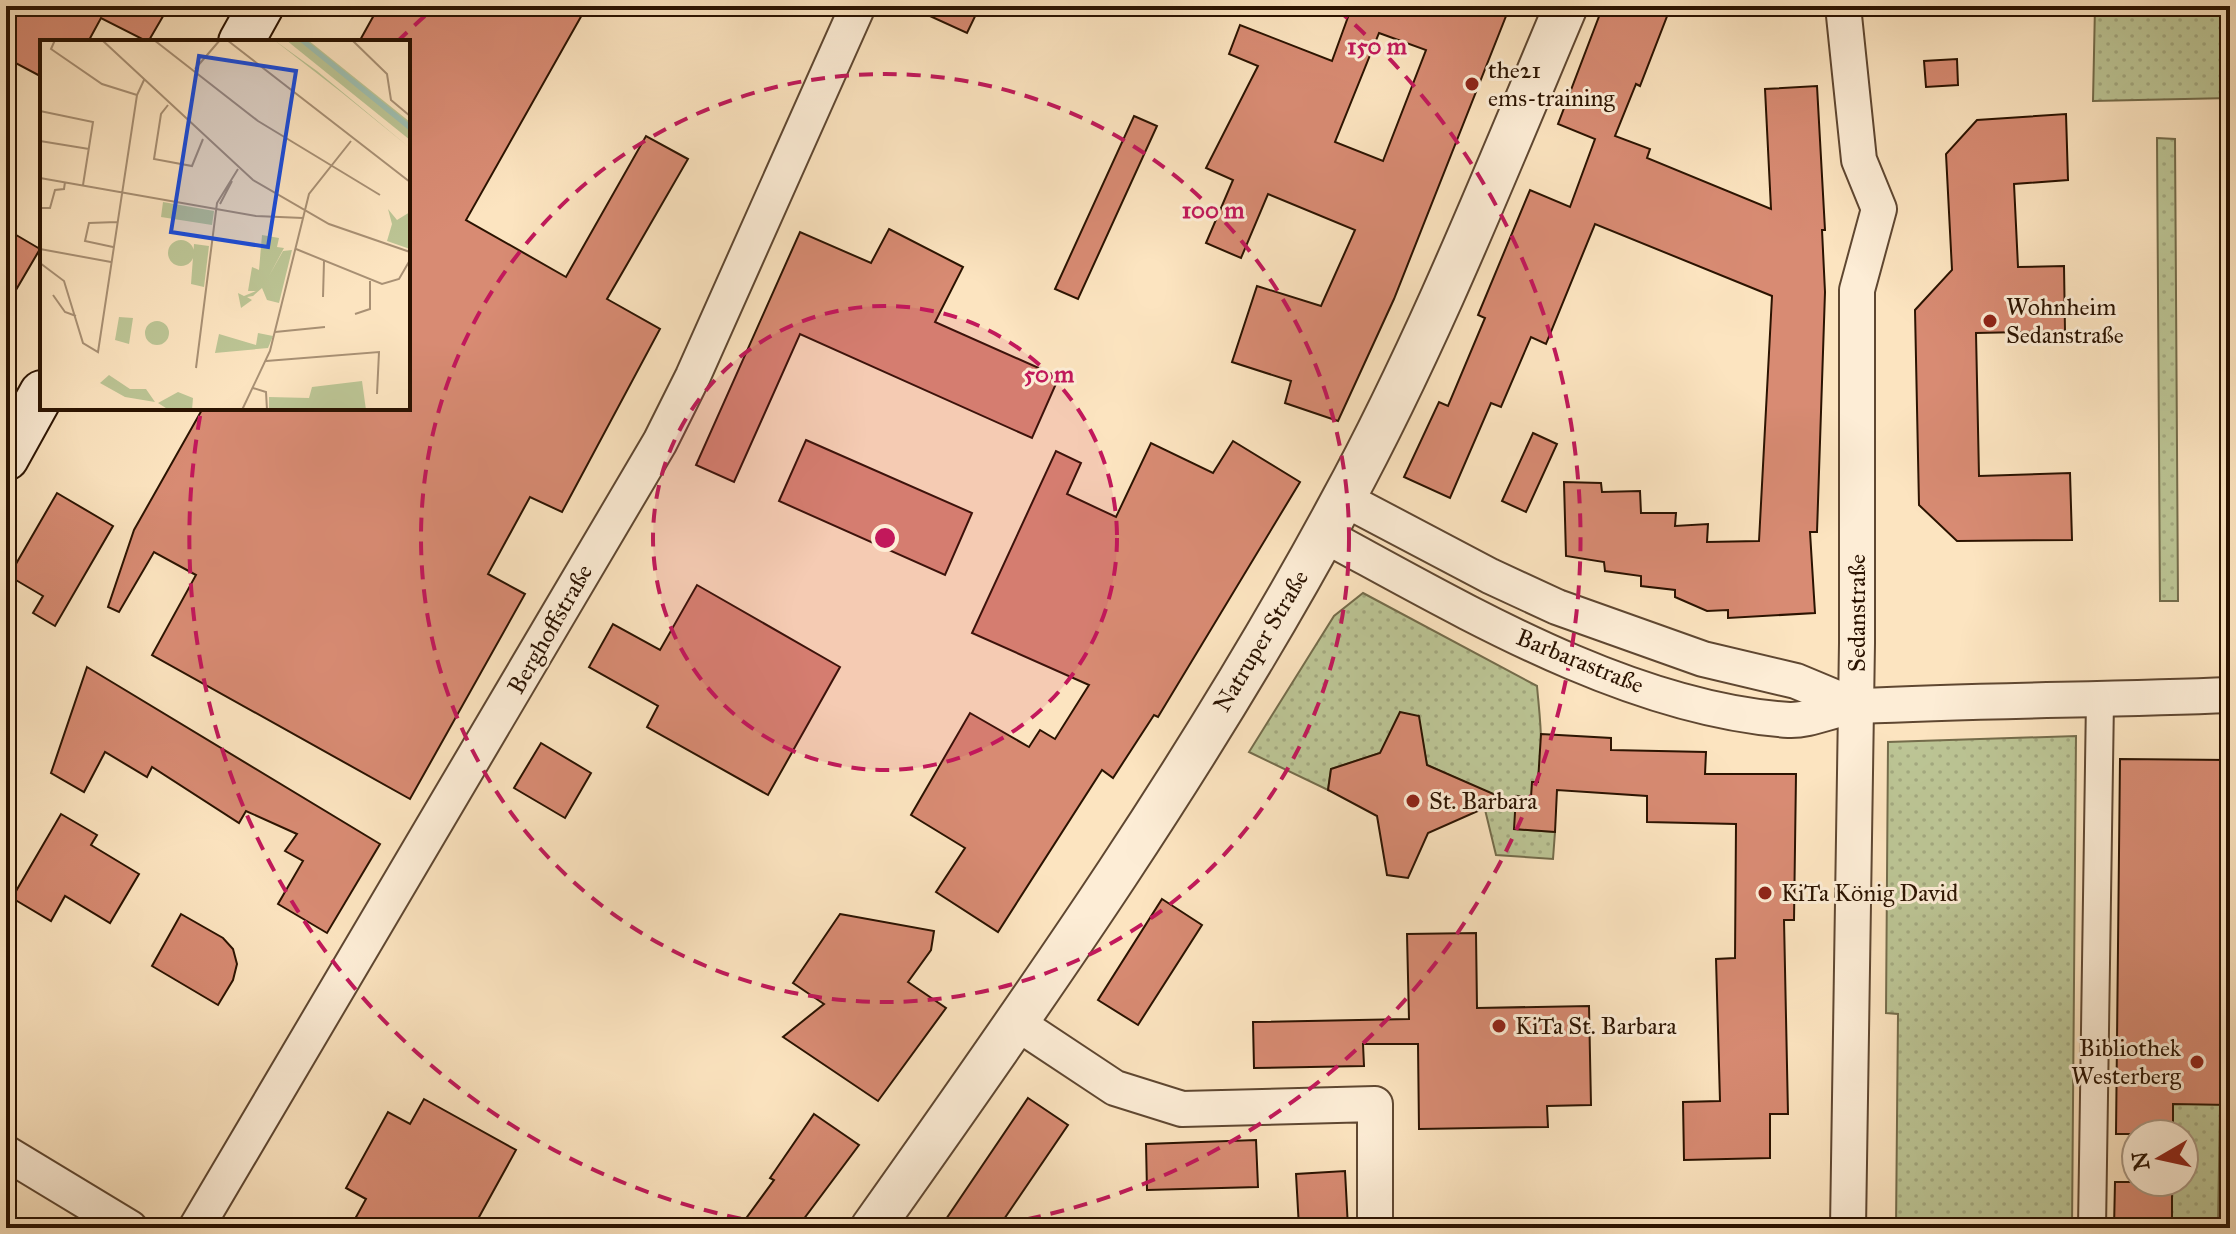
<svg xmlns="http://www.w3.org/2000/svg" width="2236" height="1234" viewBox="0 0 2236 1234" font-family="'IM FELL Great Primer',serif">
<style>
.green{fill:url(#green-dots);stroke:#746c4b;stroke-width:2}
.pitch{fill:#bcc595;stroke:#746c4b;stroke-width:2}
.building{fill:#d88b73;stroke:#2b1301;stroke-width:2;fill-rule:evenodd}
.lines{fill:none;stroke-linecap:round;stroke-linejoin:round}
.pedestrian-casing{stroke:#5f4731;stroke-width:30}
.minor-casing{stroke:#5f4731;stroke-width:38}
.tertiary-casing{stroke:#5f4731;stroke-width:46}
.secondary-casing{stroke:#2b1301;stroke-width:48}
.pedestrian{stroke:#fdedd6;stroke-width:26}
.minor{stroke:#fdedd6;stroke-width:34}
.tertiary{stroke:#fdedd6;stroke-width:42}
.secondary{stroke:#fdedd6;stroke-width:44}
.ring{fill:none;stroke:#c2185b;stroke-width:4;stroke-dasharray:14 10}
.poi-dot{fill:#8f2418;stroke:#fdedd6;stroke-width:3}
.labels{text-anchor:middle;stroke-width:6;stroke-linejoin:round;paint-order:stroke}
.poi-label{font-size:24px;fill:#2b1301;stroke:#fdedd6;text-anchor:start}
.street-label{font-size:24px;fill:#2b1301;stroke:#fdedd6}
.inset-road{fill:none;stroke:#a89074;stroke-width:2}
.view{fill:#1d4ed8;fill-opacity:0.15;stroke:#1d4ed8;stroke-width:4}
.inset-edge{fill:none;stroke:#2b1301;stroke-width:4}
.centre{fill:#c2185b;stroke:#fdedd6;stroke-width:4}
.ring-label{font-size:24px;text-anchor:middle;font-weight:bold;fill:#c2185b;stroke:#fdedd6;stroke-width:6;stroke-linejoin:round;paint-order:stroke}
</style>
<defs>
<pattern id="green-dots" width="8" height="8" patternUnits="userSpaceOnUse" patternTransform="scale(2)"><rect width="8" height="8" fill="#bcc595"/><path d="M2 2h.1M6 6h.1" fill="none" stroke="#a2a87f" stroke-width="1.8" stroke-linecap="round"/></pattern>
</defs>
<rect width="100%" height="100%" fill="#fce4c0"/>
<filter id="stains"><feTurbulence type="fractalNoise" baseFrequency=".0025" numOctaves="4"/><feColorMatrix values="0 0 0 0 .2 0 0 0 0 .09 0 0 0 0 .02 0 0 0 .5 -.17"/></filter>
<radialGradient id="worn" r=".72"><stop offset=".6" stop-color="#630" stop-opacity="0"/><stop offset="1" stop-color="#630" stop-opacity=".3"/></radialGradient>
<g class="green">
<path d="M2095 6H2230V98L2093 101Z"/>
<path d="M2157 138 2175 139 2178 601H2160Z"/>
<path d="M1363 593 1537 686C1540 722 1547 763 1531 797H1516L1515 829 1555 832 1553 859 1496 855 1480 789 1427 765 1418 716 1380 753 1331 769 1328 790 1249 752 1334 616Z"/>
<path d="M2076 736 2072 1228H1896L1898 1014 1886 1013 1888 742Z"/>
<path d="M2173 1104H2220L2218 1228H2172V1182H2184V1134H2173Z"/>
</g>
<path class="pitch" d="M1752 1220V1228H1470V1222Z"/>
<g class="building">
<path d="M16 6H169L148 42 101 18 88 42H42V77L6 58V24Z"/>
<path d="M379 6H587L466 220 566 277 646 136 688 159 607 299 660 329 562 512 530 497 488 574 525 594 410 799 152 655 196 575 154 552 119 612 108 607 134 530 203 408H408V42H359Z"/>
<path d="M908 6H980L967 33Z"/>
<path d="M1352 6H1510L1394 299 1338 421 1285 403 1291 381 1232 362 1257 286 1321 306 1355 230 1268 194 1241 258 1206 243 1233 180 1206 168 1258 66 1229 54 1240 25 1332 61ZM1379 33 1426 50 1383 161 1335 142Z"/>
<path d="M1603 6H1671L1640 86 1636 84 1615 136 1650 149 1647 158 1771 209 1765 89 1817 86 1825 230H1822L1825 292 1817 532H1810L1815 613 1728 618V610L1707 611 1675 597V590L1641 586V576L1605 571 1604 562 1566 556 1564 482 1601 483 1602 492 1640 491 1641 513H1676L1675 526 1708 524 1707 542 1759 541 1772 296 1595 224 1546 344 1531 337 1501 407 1491 403 1450 498 1404 477 1439 402 1448 406 1485 318 1478 315 1530 190 1570 207 1595 139 1558 124Z"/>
<path d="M1957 59 1958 85 1926 87 1924 61Z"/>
<path d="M2066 114 2068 180 2014 184 2018 267 2064 266 2065 331 1976 333 1979 476 2070 473 2072 540 1957 541 1919 505 1915 310 1952 270 1946 154 1977 120Z"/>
<path d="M1134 116 1157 126 1078 299 1055 289Z"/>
<path d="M6 229 40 249 6 307Z"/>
<path d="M889 229 963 267 935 322 1059 377 1032 438 800 334 734 482 696 465 800 232 871 263Z"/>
<path d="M1533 433 1557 444 1526 512 1502 501Z"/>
<path d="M806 440 972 513 945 575 779 501Z"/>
<path d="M1233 441 1300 482 1158 717 1154 715 1113 778 1102 770 998 932 936 892 965 848 911 815 970 713 1029 747 1040 730 1055 739 1089 685 972 633 1056 451 1081 463 1067 494 1116 517 1151 443 1213 473Z"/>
<path d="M57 493 113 526 55 626 33 613 43 596 9 576Z"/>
<path d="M697 585 840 667 768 795 647 727 658 706 589 667 613 624 660 650Z"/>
<path d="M87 667 380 844 327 933 278 904 303 861 285 851 297 834 246 811 239 823 152 767 147 777 105 752 84 792 51 773Z"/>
<path d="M1400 712 1419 716 1427 765 1505 799 1428 833 1408 878 1387 875 1377 816 1328 790 1331 769 1380 753Z"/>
<path d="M1541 734 1611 738V750L1706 752 1705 774H1796L1794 920H1784L1788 1114H1770V1158L1684 1160 1683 1102 1720 1101 1716 959 1735 958 1736 824 1647 822V796L1557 790 1555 832 1514 829 1516 796 1531 797 1532 782H1538Z"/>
<path d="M541 743 591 773 565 818 514 788Z"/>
<path d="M2120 759 2230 760V1105L2173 1104V1134H2116Z"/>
<path d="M61 814 97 835 91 845 139 874 110 923 65 896 51 921 12 898Z"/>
<path d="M1162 899 1202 925 1138 1025 1098 1000Z"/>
<path d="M181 914 223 938 233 949 237 964 233 980 218 1005 152 966Z"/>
<path d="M840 914 934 931 931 950 908 982 946 1008 878 1101 783 1037 824 1004 793 983Z"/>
<path d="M1476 933 1477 1008 1589 1006 1591 1105 1547 1106 1548 1127 1419 1129 1418 1044H1363L1364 1066 1254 1068 1253 1022 1409 1019 1407 934Z"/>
<path d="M1028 1098 1068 1125 998 1228H940Z"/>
<path d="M424 1099 516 1150 473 1228H350L366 1199 346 1188 388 1112 410 1124Z"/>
<path d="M814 1114 859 1145 797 1228H739L774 1180 770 1178Z"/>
<path d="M1256 1140 1258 1187 1147 1190 1146 1144Z"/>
<path d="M1345 1171 1348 1228H1299L1296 1174Z"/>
<path d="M2115 1182H2172V1228H2114Z"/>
</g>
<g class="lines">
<g class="pedestrian-casing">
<path id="pedestrian" d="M2092 1228 2100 700"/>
</g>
<g class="minor-casing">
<g id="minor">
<path d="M1843 6 1859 160 1879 209 1857 290V643L1848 1228"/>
<path d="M1344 499 1490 576 1557 607 1703 659 1796 681 1856 706"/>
<path d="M1324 535C1463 610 1628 709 1789 720 1812 721 1836 707 1860 706 1983 700 2107 700 2230 695"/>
<path d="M1017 1023 1115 1088 1182 1109 1375 1104V1228"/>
<path d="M6 1153 130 1228"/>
<path d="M196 1228 660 442 693 376 858 6"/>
</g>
</g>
<g class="tertiary-casing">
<path id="tertiary" d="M872 1228C1038 994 1205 756 1341 503 1428 343 1495 174 1566 6"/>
</g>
<g class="secondary-casing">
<g id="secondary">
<path d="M241 42 261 6"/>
<path d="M6 458 42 393"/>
</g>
</g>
<use href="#pedestrian" class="pedestrian"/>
<use href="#minor" class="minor"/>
<use href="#tertiary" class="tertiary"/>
<use href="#secondary" class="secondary"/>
</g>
<circle cx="885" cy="538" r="232" fill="#c2185b" fill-opacity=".12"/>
<g class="ring">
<circle cx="885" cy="538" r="232"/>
<circle cx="885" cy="538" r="464"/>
<path d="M788 1227A696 696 0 0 1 201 411M397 42A696 696 0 0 1 433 9M1337 9A696 696 0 0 1 982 1227"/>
</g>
<g class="poi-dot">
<circle cx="1472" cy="84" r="8"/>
<circle cx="1990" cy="321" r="8"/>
<circle cx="1413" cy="801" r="8"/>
<circle cx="1765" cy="893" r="8"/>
<circle cx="1499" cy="1026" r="8"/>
<circle cx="2197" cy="1062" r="8"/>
</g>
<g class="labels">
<g class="poi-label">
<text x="1488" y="78">the21<tspan x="1488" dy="28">ems-training</tspan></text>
<text x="2006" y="315">Wohnheim<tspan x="2006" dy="28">Sedanstraße</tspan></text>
<text x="1429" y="809">St. Barbara</text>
<text x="1781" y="901">KiTa König David</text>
<text x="1515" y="1034">KiTa St. Barbara</text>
<text x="2181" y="1056" text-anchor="end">Bibliothek<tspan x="2181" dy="28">Westerberg</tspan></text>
</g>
<g class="street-label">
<text transform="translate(1857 613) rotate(-90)" y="8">Sedanstraße</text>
<text transform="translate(550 629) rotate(-60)" y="8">Berghoffstraße</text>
<text transform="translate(1261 641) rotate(-59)" y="8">Natruper Straße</text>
<text transform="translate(1580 661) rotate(22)" y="8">Barbarastraße</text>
</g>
</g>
<g transform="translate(40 40)">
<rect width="370" height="370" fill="#fce4c0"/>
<path d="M234 0 277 31 370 108 301 52ZM246 0H268L370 82V100ZM123 162 174 171 172 185 121 177ZM348 169 357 180 370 172V209L347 201 352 184ZM222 195 239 198 237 207 244 208 229 236 243 211 252 210 239 263 227 260 222 248 213 256 207 257 212 260 201 268 198 253 204 256 216 251H208L212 227 219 230ZM128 213a13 13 0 1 1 26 0a13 13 0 1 1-26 0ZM154 204 169 206 164 247 151 244ZM79 277 93 278 89 304 75 300ZM105 293a12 12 0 1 1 24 0a12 12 0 1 1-24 0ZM218 293 233 296 228 308 175 313 179 294 216 305ZM69 335 90 349H106L115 362 85 357 60 343ZM322 341 326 370H229V357L269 358 272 347ZM138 352 153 358 152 370H129L118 363Z" fill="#bcc595"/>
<path d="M258 0H266L370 84V91Z" fill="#9fbfb0"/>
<path class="inset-road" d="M15 0 11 9 62 44 97 55M62 0 213 140 289 184 370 212M114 0 218 81 340 155M187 0 370 142M312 0 347 34 351 60 370 76M155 29 180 0M128 65 121 74 114 119 152 126 163 99M0 71 53 82 43 145M0 101 49 109M0 138 216 176 263 178M180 164 192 141M0 168H10L15 150 24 149 25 142M73 207 45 201 49 183 77 182M0 209 71 222M256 209 342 244 359 239 370 220M0 223 24 241 43 303 58 312 97 55 104 40M13 255 25 272 36 276M283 257 284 221M315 274 330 269V241M235 292 285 287M226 321 339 312 337 354M156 328 177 163 198 129M213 348 226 352 227 370M202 370 230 311 269 154 311 101"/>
<path class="view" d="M159 16 256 31 228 207 131 192Z"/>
<rect width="370" height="370" class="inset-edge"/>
</g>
<circle cx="885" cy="538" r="12" class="centre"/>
<g class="ring-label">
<text x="1377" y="54">150 m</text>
<text x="1213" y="218">100 m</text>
<text x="1049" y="382">50 m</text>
</g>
<rect width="2236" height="1234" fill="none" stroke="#fce4c0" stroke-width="32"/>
<rect x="8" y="8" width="2220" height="1218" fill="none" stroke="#2b1301" stroke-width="4"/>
<rect x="16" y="16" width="2204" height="1202" fill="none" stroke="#2b1301" stroke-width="2"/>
<g transform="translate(2160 1158) rotate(261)"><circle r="38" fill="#fdedd6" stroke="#a99681" stroke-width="2"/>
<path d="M0-6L14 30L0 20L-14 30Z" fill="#8f2418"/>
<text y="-12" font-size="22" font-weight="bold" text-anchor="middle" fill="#2b1301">N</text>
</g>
<rect width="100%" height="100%" filter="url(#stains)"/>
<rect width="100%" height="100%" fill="url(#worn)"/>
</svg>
